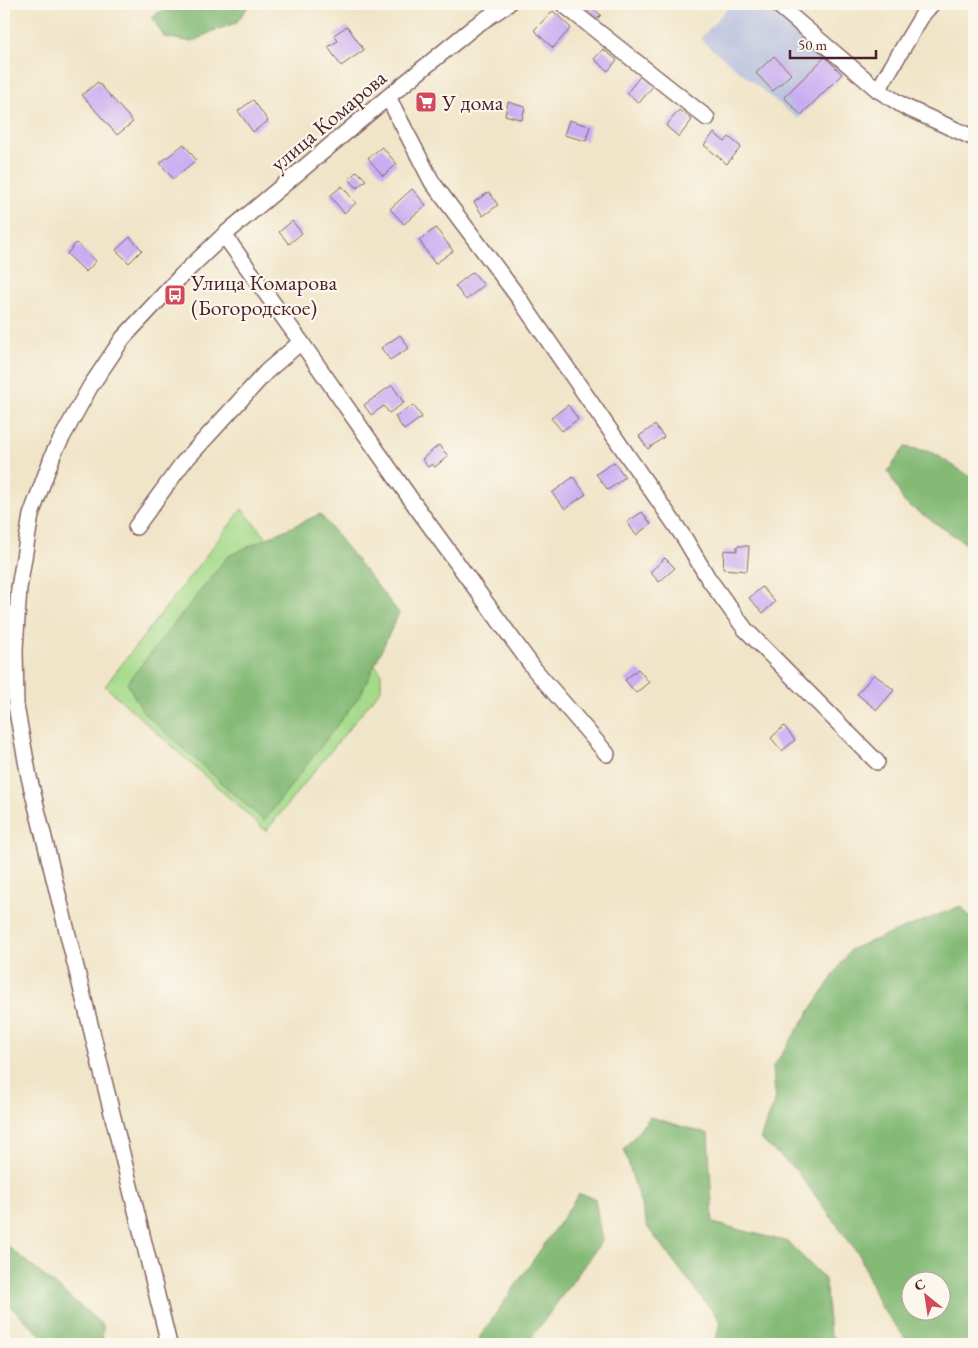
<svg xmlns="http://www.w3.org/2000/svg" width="978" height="1348" viewBox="0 0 978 1348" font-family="'EB Garamond',serif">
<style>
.industrial{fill:#bcc3de}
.green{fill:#a5da8a;stroke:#787c5a}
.forest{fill:#84ba76;stroke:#676c50;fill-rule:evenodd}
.building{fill:#c9adf2}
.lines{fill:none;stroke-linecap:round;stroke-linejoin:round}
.minor-casing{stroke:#846462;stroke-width:18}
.minor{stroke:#fff;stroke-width:15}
.labels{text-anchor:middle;stroke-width:4.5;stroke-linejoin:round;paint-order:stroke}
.poi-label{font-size:22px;fill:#4a1f2b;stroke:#fbf7ec;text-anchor:start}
.street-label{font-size:22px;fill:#4a1f2b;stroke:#fbf7ec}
</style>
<rect width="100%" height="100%" fill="#fbf7ec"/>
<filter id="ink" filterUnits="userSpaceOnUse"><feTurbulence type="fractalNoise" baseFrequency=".02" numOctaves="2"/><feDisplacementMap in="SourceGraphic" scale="10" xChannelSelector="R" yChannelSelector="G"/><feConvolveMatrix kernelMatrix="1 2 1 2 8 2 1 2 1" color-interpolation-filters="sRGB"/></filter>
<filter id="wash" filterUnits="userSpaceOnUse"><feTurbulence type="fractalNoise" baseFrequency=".0096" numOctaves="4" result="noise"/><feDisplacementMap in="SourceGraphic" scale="20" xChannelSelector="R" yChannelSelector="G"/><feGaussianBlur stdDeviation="1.12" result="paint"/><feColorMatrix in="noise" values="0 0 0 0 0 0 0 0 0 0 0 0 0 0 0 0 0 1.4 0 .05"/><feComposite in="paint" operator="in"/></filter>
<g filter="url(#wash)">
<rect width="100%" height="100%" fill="#f0e5c8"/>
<path class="industrial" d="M731 4H771L804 31 808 52 826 53 846 73 798 119 700 39Z"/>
<path class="green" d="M242 509 381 672V689L266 831 105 686Z"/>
<g class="forest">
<path d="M171 4H248V7L236 23 213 31 192 42 164 37 152 17Z"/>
<path d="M905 447 932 452 974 479V549L904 502 888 471Z"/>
<path d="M320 514 399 613 361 694 264 821 143 712 127 683 228 556Z"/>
<path d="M961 906 974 922V1344H910L880 1306 860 1256 797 1171 760 1139 775 1101 773 1067 851 949ZM940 1280V1310H910V1280Z"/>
<path d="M650 1117 708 1134 713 1223 788 1242 825 1279 830 1334 838 1344H715L720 1321 648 1228 624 1149Z"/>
<path d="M579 1194 595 1198 602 1241 527 1344H475Z"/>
<path d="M4 1243 103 1325 102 1344H50L4 1300Z"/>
</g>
<g id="blocks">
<g class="building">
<path d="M568 4H589L582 11 586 14 592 8 601 15 591 25Z"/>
<path d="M553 11 571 28 553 48 534 30Z"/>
<path d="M347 26 364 50 341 66 328 47 338 41 334 35Z"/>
<path d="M603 49 617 60 608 71 594 59Z"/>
<path d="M774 56 791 74 773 91 756 73Z"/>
<path d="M825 57 842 74 801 115 784 97Z"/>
<path d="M641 75 654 85 639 103 627 93Z"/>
<path d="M98 82 133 122 117 135 82 95Z"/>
<path d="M428 94 435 103 424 111 418 102Z"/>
<path d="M253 100 268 121 253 132 238 111Z"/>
<path d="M508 102 525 107 522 120 505 115Z"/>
<path d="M679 110 692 120 679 137 666 126Z"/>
<path d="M569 120 590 126 586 141 564 135Z"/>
<path d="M714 133 725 142 729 137 741 147 727 164 704 145Z"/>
<path d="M184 144 196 160 173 179 160 163Z"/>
<path d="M382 147 397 164 383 176 368 158Z"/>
<path d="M357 171 366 180 357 188 349 179Z"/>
<path d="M342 186 356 203 344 213 330 196Z"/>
<path d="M412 189 426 205 404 224 390 209Z"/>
<path d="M489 192 498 205 483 216 474 202Z"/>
<path d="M292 221 302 233 289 244 279 232Z"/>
<path d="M436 228 453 251 435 264 419 240Z"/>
<path d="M130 237 142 250 129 263 116 250Z"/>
<path d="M76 243 96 261 86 272 67 254Z"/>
<path d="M473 272 484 285 466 300 455 286Z"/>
<path d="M400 335 409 348 390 360 381 348Z"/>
<path d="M392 385 404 403 389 413 384 406 371 415 364 405Z"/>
<path d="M413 405 422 417 404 430 395 417Z"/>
<path d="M568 405 578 419 562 431 551 418Z"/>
<path d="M655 425 664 437 648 449 639 436Z"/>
<path d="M439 445 448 456 435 467 432 464 428 467 422 459Z"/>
<path d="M614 462 625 477 608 490 596 474Z"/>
<path d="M573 477 586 494 565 509 552 493Z"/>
<path d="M642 512 651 524 636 535 627 522Z"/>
<path d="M737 546H749L747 571 723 569 724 550 737 551Z"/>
<path d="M665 558 675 568 659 582 650 572Z"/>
<path d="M762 587 775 602 763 613 749 598Z"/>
<path d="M638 669 649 682 636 693 625 680Z"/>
<path d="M874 674 894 690 877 710 857 694Z"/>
<path d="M784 726 795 740 782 751 771 738Z"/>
</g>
</g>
</g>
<g filter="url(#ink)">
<use href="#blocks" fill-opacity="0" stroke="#846462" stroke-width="1"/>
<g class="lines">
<g class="minor-casing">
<g id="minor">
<path d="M563 4 707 118"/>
<path d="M777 4 878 90 905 107 974 138"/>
<path d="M878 90 923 14 932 4"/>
<path d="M388 97 432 182 518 297 685 539 708 578 745 629 877 762"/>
<path d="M224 235 301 342 417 508 535 670 607 754"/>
<path d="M136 527 182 464 267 371 301 342"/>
<path d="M169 1344 29 777 16 706 15 649 19 588 31 515 54 452 90 387 123 338 181 276 224 235 388 97 475 26 508 4"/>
</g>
</g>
<use href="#minor" class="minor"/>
</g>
</g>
<defs>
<g id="supermarket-square" transform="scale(1.125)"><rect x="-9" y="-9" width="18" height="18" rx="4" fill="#d1495b" stroke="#fbf7ec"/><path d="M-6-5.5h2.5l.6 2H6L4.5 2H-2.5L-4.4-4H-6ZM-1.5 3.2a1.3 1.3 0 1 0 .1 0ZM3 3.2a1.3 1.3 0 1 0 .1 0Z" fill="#fff"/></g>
<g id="bus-square" transform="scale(1.125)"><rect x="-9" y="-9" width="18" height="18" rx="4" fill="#d1495b" stroke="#fbf7ec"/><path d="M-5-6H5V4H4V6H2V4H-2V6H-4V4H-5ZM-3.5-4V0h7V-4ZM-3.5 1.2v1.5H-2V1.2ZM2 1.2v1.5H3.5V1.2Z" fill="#fff"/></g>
</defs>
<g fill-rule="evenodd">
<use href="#supermarket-square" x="426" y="102"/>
<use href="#bus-square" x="175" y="295"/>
</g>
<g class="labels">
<g class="poi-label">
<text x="442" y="110">У дома</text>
<text x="191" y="290">Улица Комарова<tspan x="191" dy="25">(Богородское)</tspan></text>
</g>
<g class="street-label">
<text transform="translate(328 120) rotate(-40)" y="8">улица Комарова</text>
</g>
</g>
<rect width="978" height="1348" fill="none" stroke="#fbf7ec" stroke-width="20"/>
<g transform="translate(926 1296) rotate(330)"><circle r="24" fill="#fbf7ec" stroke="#b4a19f"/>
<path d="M0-4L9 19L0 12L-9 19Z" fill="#d1495b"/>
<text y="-8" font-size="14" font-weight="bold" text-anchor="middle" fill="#4a1f2b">С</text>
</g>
<path d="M790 50v8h86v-8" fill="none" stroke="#4a1f2b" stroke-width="2.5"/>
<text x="798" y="50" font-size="15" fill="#4a1f2b" stroke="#fbf7ec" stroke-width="4" paint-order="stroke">50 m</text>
</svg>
